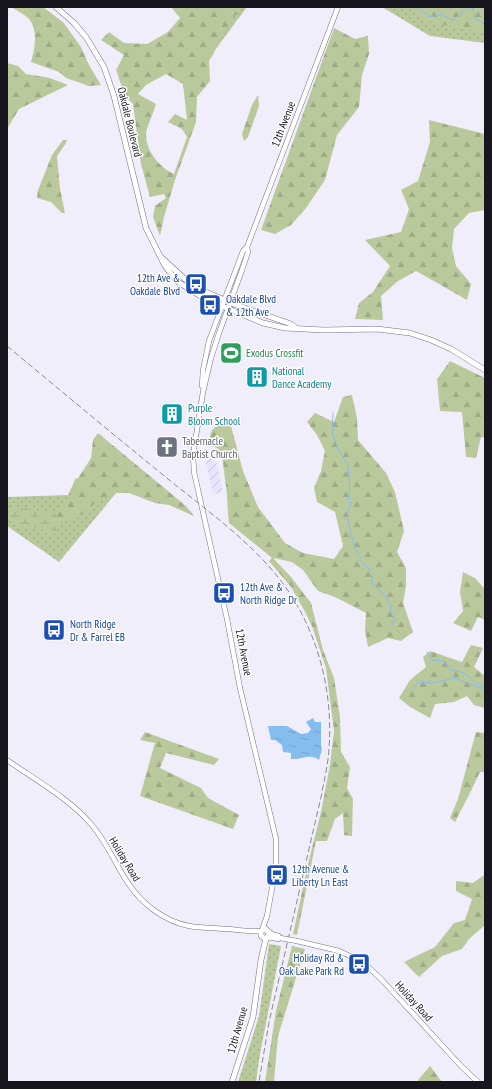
<svg xmlns="http://www.w3.org/2000/svg" width="492" height="1089" viewBox="0 0 492 1089" font-family="'PT Sans Narrow',sans-serif">
<style>
.industrial{fill:url(#industrial-furrows)}
.green{fill:url(#green-dots)}
.forest{fill:url(#forest-firs);fill-rule:evenodd}
.wetland{fill:url(#wetland-marsh)}
.water{fill:url(#water-ripples)}
.lines{fill:none;stroke-linecap:round;stroke-linejoin:round}
.stream{stroke:#85bdef;stroke-width:1}
.tertiary-casing{stroke:#767286;stroke-width:5.5}
.secondary-casing{stroke:#767286;stroke-width:6}
.tertiary{stroke:#fff;stroke-width:4.5}
.secondary{stroke:#fff;stroke-width:5}
.rail{stroke:#8a8893;stroke-width:1;stroke-dasharray:6 3;stroke-linecap:butt}
.tertiary-bridge-casing{stroke:#767286;stroke-width:5.5;stroke-linecap:butt}
.tertiary-bridge{stroke:#fff;stroke-width:4.5}
.labels{text-anchor:middle;stroke-width:3;stroke-linejoin:round;paint-order:stroke}
.street-label{font-size:11px;fill:#17151d;stroke:#fefefe}
.transit-label{font-size:11px;fill:#164399;stroke:#fefefe;text-anchor:start}
.leisure-label{font-size:11px;fill:#27864d;stroke:#fefefe;text-anchor:start}
.culture-label{font-size:11px;fill:#0d838f;stroke:#fefefe;text-anchor:start}
.worship-label{font-size:11px;fill:#5b616d;stroke:#fefefe;text-anchor:start}
</style>
<defs>
<pattern id="industrial-furrows" width="10" height="10" patternUnits="userSpaceOnUse"><rect width="10" height="10" fill="#e9e4fc"/><path d="M-1 1l2-2M0 10L10 0M9 11l2-2" fill="none" stroke="#c7c3d8"/></pattern>
<pattern id="green-dots" width="8" height="8" patternUnits="userSpaceOnUse"><rect width="8" height="8" fill="#bac99c"/><path d="M2 2h.1M6 6h.1" fill="none" stroke="#9fac86" stroke-width="1.8" stroke-linecap="round"/></pattern>
<pattern id="forest-firs" width="22" height="20" patternUnits="userSpaceOnUse"><rect width="22" height="20" fill="#bac99c"/><path d="M5 1l3.5 6h-7zM16 11l3.5 6h-7z" fill="#9fac86"/></pattern>
<pattern id="wetland-marsh" width="20" height="14" patternUnits="userSpaceOnUse"><rect width="20" height="14" fill="#bac99c"/><path d="M1 5h8M5 5V1M11 12h8M15 12V8" fill="none" stroke="#9fac86"/></pattern>
<pattern id="water-ripples" width="26" height="14" patternUnits="userSpaceOnUse"><rect width="26" height="14" fill="#85bdef"/><path d="M2 4q2-2 4 0t4 0M15 11q2-2 4 0t4 0" fill="none" stroke="#72a2cc"/></pattern>
</defs>
<rect width="100%" height="100%" fill="#f1eefc"/>
<path class="industrial" d="M215 456 223 492 213 494 205 458Z"/>
<g class="green">
<path d="M230 7H247L215 50Z"/>
<path d="M382 7H485V43L430 36Z"/>
<path d="M76 478 117 492 59 562 7 526V497L68 495Z"/>
<path d="M269 944 281 946 260 1054 256 1082H238L259 1016Z"/>
</g>
<g class="forest">
<path d="M11 7H43L63 22 81 47 89 65 101 85 89 86 66 78 59 72 31 62C35 49 39 28 27 17 22 13 16 10 11 7Z"/>
<path d="M171 7H241L232 20 209 61 210 81 197 97 196 122 175 180 164 217 160 236 153 217 155 206 166 198 164 194 150 197 141 164 133 104 125 96 116 70 124 55 101 40 109 32 124 43 147 44 168 32 180 18ZM166 74 183 84 187 120 175 114 168 122 182 129 187 137 174 174C159 167 146 151 146 134 147 126 154 112 156 104L138 94 146 85Z"/>
<path d="M406 7H485V33L430 22Z"/>
<path d="M334 28 355 39 368 36 369 54 362 75 359 107 337 135 325 180 306 208 291 225 275 234 261 230Z"/>
<path d="M7 63 18 66 26 74 50 78 68 85 19 109 7 129Z"/>
<path d="M258 95 259 106 248 137 244 141 242 134 252 105Z"/>
<path d="M429 120 485 134 484 187 485 210 469 213 454 229 452 248 456 266 471 284 467 300 416 271 398 281 381 296 383 320 355 319 359 303 373 292 390 266 365 240 401 232 409 209 401 190 418 181 430 142Z"/>
<path d="M63 140H67L66 143 57 156 60 189 65 213H62L51 202 37 198 38 190 52 155Z"/>
<path d="M450 361 485 378V438L481 437 476 458 466 457 462 412 440 411 437 379Z"/>
<path d="M352 395 357 418 358 440 386 473 395 492 404 531 397 552 406 568V586L403 603 413 632 401 641 388 638 368 647 365 631 366 613 335 597 318 591 303 570 292 562 273 558 291 577 311 603 323 650 334 678 340 717 341 752 350 767 347 788 353 799 352 836 344 835 343 813 335 819 327 841H316L297 935 293 934 308 864 321 812 330 765 334 731 326 668 312 626 304 610 291 587 269 561 272 558 229 523 228 514 227 494 222 456 209 439 212 430 219 424 231 426 243 471 258 507 285 543 303 553 334 559 343 546 335 512 317 502 314 488 321 471 325 451 317 435 307 422 315 413 334 422 343 397Z"/>
<path d="M98 433 186 506 194 516 169 505 155 503 129 493H116L109 497 99 500 78 517 62 523 54 512 71 497 77 480 91 458 93 440Z"/>
<path d="M463 572 475 578 485 589V620L478 617 471 631 453 623 463 611 460 592Z"/>
<path d="M471 645 483 648 474 667 485 676V708L474 705 467 696 454 702 435 704 430 718 410 707 399 698 410 680 426 667 423 657 430 651 462 662Z"/>
<path d="M145 732 219 759 214 765 166 753 160 768 201 788 208 798 239 815 233 829 140 796 155 743 140 740Z"/>
<path d="M476 732 485 733V772H480L470 793 455 822 450 818 458 799Z"/>
<path d="M485 867V925L469 939 462 949 442 956 419 977 404 962 435 947 454 923 465 920 472 899 456 891V881L473 883 484 875Z"/>
<path d="M292 946 305 949 278 1036 274 1082H265L276 1011Z"/>
<path d="M430 1066 442 1082H418V1080Z"/>
</g>
<path class="wetland" d="M12 508C26 508 40 511 54 512L62 523 53 535 49 537 45 532 39 528 27 529 9 519 8 512Z"/>
<path class="water" d="M313 718 315 722H321V746L322 749 319 760C311 753 301 760 291 759V753L283 752 282 745 275 740H271L268 726H287L301 734 308 733 311 729 306 722Z"/>
<g class="lines">
<g class="stream">
<path d="M416 7 430 17 442 14 452 20 470 7 473 9 474 18 485 24"/>
<path d="M333 413 332 434 339 450 348 466 350 488 348 500 351 503 347 516 354 546 363 563 372 572V584L386 596 391 607 390 611 395 619 392 625 404 637"/>
<path d="M427 652 432 660 444 661 450 670C463 670 471 678 481 687"/>
<path d="M414 689 418 682 432 683 455 678 480 688H485"/>
</g>
<g class="tertiary-casing">
<g id="tertiary">
<path d="M202 386 203 370 209 341 243 251 247 247"/>
<path d="M7 760C34 779 70 799 91 824 107 842 115 864 128 883 142 904 164 921 189 926 202 928 215 928 228 929 239 930 250 932 261 931"/>
<path d="M262 930 267 916 276 866V839L240 688 227 619 194 472 193 455 203 392 211 358 219 333 242 270 248 252 247 247 338 7"/>
<path d="M268 931 274 935 279 936 280 938"/>
<path d="M267 937 279 939 280 938"/>
<path d="M297 941 339 951 363 962 381 979 461 1066 478 1082"/>
</g>
</g>
<g class="secondary-casing">
<g id="secondary">
<path d="M56 7 74 23 86 37 104 67 114 96 146 228 165 266 178 282 205 299 263 323 285 328 324 330 377 329 410 333 431 340 451 349 485 370"/>
<path d="M162 258 187 281 201 290 239 306 291 324 296 328"/>
<path d="M232 1082 253 1017 261 960 265 942 269 934 266 929 261 931V936L264 938H267"/>
</g>
</g>
<use href="#tertiary" class="tertiary"/>
<use href="#secondary" class="secondary"/>
<path class="rail" d="M7 346C61 391 114 435 168 479 200 505 235 530 264 561 312 611 334 681 329 749 328 765 324 781 321 797L269 1022 259 1082"/>
<g class="tertiary-bridge-casing">
<path id="tertiary-bridge" d="M280 938 297 941"/>
</g>
<use href="#tertiary-bridge" class="tertiary-bridge"/>
</g>
<defs>
<g id="bus-square" transform="scale(1.15)"><rect x="-9" y="-9" width="18" height="18" rx="4" fill="#1a4fb4" stroke="#fefefe"/><path d="M-5-6H5V4H4V6H2V4H-2V6H-4V4H-5ZM-3.5-4V0h7V-4ZM-3.5 1.2v1.5H-2V1.2ZM2 1.2v1.5H3.5V1.2Z" fill="#fff"/></g>
<g id="stadium-square" transform="scale(1.15)"><rect x="-9" y="-9" width="18" height="18" rx="4" fill="#2e9e5b" stroke="#fefefe"/><path d="M0-5a6.5 5 0 1 0 0 10a6.5 5 0 1 0 0-10ZM-3.5-1.8h7v3.6h-7Z" fill="#fff"/></g>
<g id="building-square" transform="scale(1.15)"><rect x="-9" y="-9" width="18" height="18" rx="4" fill="#0f9aa8" stroke="#fefefe"/><path d="M-4-6H4V6H1V3H-1V6H-4ZM-2.5-4.3h1.7v1.8h-1.7ZM.8-4.3h1.7v1.8H.8ZM-2.5-1h1.7V.8h-1.7ZM.8-1h1.7V.8H.8Z" fill="#fff"/></g>
<g id="church-square" transform="scale(1.15)"><rect x="-9" y="-9" width="18" height="18" rx="4" fill="#6b7280" stroke="#fefefe"/><path d="M-1.2-6h2.4v3.5h3.3v2.4h-3.3V6h-2.4V-.1h-3.3v-2.4h3.3Z" fill="#fff"/></g>
</defs>
<g fill-rule="evenodd">
<use href="#bus-square" x="196" y="284"/>
<use href="#bus-square" x="210" y="305"/>
<use href="#stadium-square" x="231" y="353"/>
<use href="#building-square" x="257" y="377"/>
<use href="#building-square" x="172" y="414"/>
<use href="#church-square" x="167" y="447"/>
<use href="#bus-square" x="224" y="593"/>
<use href="#bus-square" x="54" y="630"/>
<use href="#bus-square" x="277" y="875"/>
<use href="#bus-square" x="359" y="964"/>
</g>
<g class="labels">
<g class="street-label">
<text transform="translate(130 122) rotate(76)" y="4">Oakdale Boulevard</text>
<text transform="translate(283 124) rotate(-69)" y="4">12th Avenue</text>
<text transform="translate(244 652) rotate(79)" y="4">12th Avenue</text>
<text transform="translate(125 859) rotate(59)" y="4">Holiday Road</text>
<text transform="translate(414 1001) rotate(48)" y="4">Holiday Road</text>
<text transform="translate(237 1030) rotate(-74)" y="4">12th Avenue</text>
</g>
<g class="transit-label">
<text x="180" y="282" text-anchor="end">12th Ave &amp;<tspan x="180" dy="13">Oakdale Blvd</tspan></text>
<text x="226" y="303">Oakdale Blvd<tspan x="226" dy="13">&amp; 12th Ave</tspan></text>
<text x="240" y="591">12th Ave &amp;<tspan x="240" dy="13">North Ridge Dr</tspan></text>
<text x="70" y="628">North Ridge<tspan x="70" dy="13">Dr &amp; Farrel EB</tspan></text>
<text x="292" y="873">12th Avenue &amp;<tspan x="292" dy="13">Liberty Ln East</tspan></text>
<text x="344" y="962" text-anchor="end">Holiday Rd &amp;<tspan x="344" dy="13">Oak Lake Park Rd</tspan></text>
</g>
<g class="leisure-label">
<text x="246" y="357">Exodus Crossfit</text>
</g>
<g class="culture-label">
<text x="272" y="375">National<tspan x="272" dy="13">Dance Academy</tspan></text>
<text x="188" y="412">Purple<tspan x="188" dy="13">Bloom School</tspan></text>
</g>
<g class="worship-label">
<text x="182" y="445">Tabernacle<tspan x="182" dy="13">Baptist Church</tspan></text>
</g>
</g>
<rect width="492" height="1089" fill="none" stroke="#17151d" stroke-width="16"/>
</svg>
